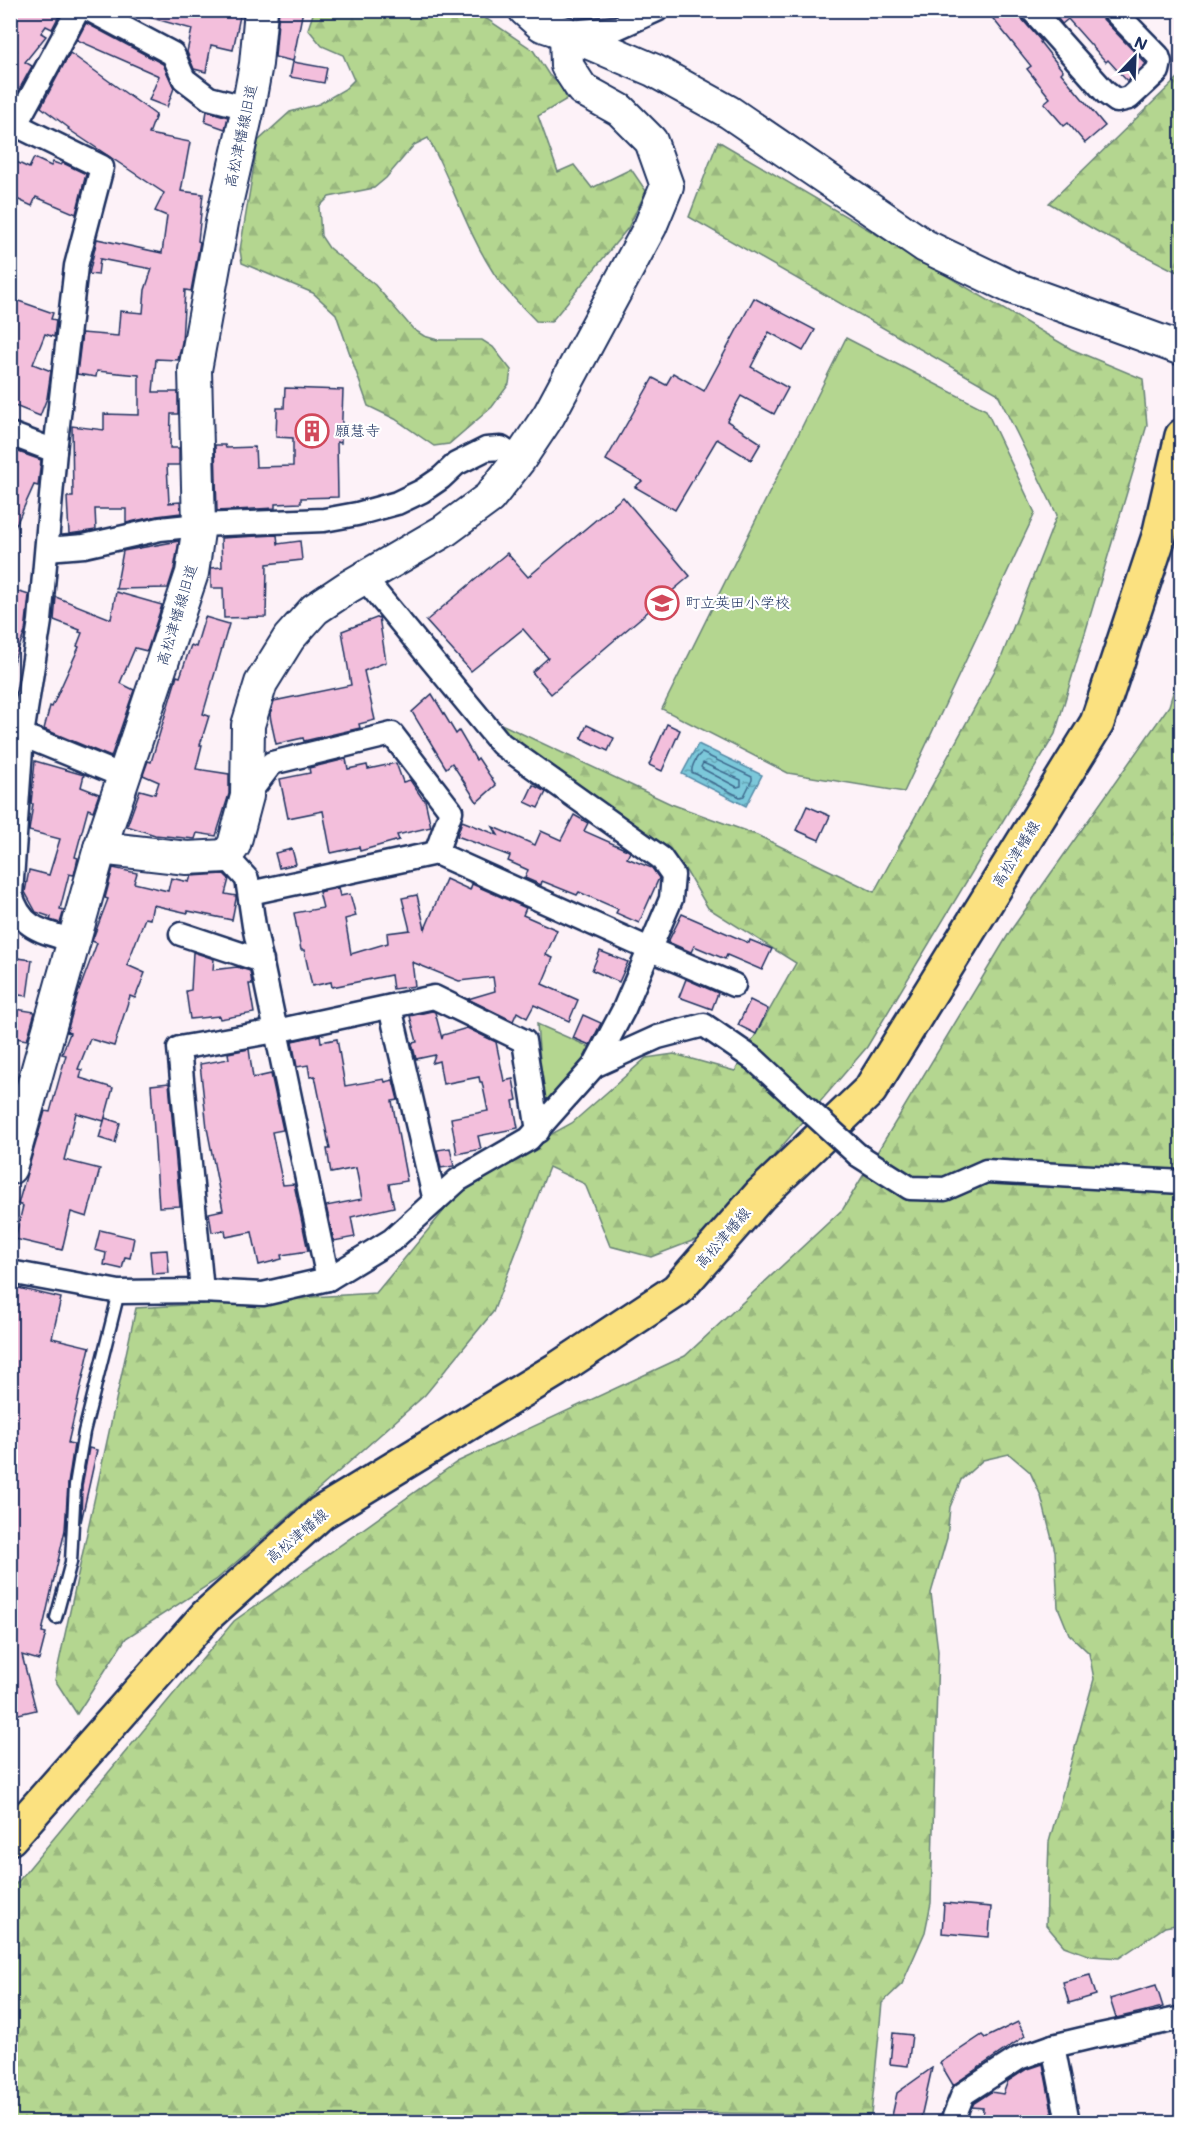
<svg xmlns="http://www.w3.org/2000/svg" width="1192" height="2133" viewBox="0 0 1192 2133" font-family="Mali,'Klee One',sans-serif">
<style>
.forest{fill:url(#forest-firs);stroke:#688277;stroke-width:1.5}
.green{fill:#b4d690;stroke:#688277;stroke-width:1.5}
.water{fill:url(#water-ripples);stroke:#558ba8;stroke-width:1.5}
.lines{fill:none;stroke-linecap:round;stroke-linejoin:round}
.shore{stroke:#416c90;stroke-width:1.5}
.building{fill:#f3bfdc;stroke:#1b2f5e;stroke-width:1.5}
.lane-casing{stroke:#1b2f5e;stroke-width:15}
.street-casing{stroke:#1b2f5e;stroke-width:27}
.secondary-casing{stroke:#1b2f5e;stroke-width:36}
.primary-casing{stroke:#1b2f5e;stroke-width:38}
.lane{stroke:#fff;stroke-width:10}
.street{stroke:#fff;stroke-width:22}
.secondary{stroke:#fff;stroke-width:32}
.primary{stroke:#fbe180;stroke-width:33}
.street-bridge-casing{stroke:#1b2f5e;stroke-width:27;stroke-linecap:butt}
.street-bridge{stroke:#fff;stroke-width:22}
.labels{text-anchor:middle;stroke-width:4.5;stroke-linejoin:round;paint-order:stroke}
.street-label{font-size:15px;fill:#1b2f5e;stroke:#fff}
.poi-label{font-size:15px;fill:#1b2f5e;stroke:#fff;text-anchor:start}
</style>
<defs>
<pattern id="forest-firs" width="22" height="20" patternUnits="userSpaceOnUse" patternTransform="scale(1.5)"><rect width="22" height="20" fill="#b4d690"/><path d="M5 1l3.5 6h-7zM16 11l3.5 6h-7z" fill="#9ab87f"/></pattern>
<pattern id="water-ripples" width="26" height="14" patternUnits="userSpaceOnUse" patternTransform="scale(1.5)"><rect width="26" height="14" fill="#7bc8da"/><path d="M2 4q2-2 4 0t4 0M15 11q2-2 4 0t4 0" fill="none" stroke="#64a3b4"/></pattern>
</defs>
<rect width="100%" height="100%" fill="#fdf2f8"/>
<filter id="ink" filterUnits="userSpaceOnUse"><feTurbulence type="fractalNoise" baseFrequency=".0167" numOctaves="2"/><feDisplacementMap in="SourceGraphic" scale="12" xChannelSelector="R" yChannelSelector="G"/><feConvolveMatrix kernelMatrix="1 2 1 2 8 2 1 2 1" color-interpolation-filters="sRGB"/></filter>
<g filter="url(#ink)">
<g class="forest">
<path d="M314 11H475L533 50 549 75 560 85 567 99 538 116 558 172 574 165 592 188 631 169 646 191 628 228 551 322 536 321C522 306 504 290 493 272 466 230 452 182 428 138L414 145 386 178 374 188 329 197 319 207 321 236 329 248 375 285 413 329 424 336 438 340H482L493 347 511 370 509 384 492 407 449 444 434 446 395 419 368 406 336 314 313 293 242 263 240 250 258 141 290 112 319 104 345 89 354 80 343 55 322 46 308 29Z"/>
<path d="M1181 75V274L1100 233 1049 203Z"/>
<path d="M718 141 1071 349 1143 379 1147 425 1055 734 867 1047 705 1236 651 1257 610 1246 585 1184 549 1167 493 1312 425 1395 216 1580 126 1638 77 1714 55 1680 136 1308 376 1293 470 1179 572 1123 646 1058 674 1054 735 1071 796 963 708 908 685 869 509 740 497 722 671 804 757 835 874 892 1000 661 1057 515 997 393 689 217Z"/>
<path d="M1181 666V1924L1165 1927 1119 1958 1091 1956 1064 1946 1046 1925 1049 1842 1094 1679 1089 1653 1069 1634 1058 1607 1055 1551 1041 1496 1030 1472 1009 1454 983 1460 961 1480 950 1507 947 1538 931 1593 938 1651 931 1903 925 1932 902 1984 882 2003 871 2115 631 2112 601 2122H11V1890L234 1621 457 1462 685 1356 843 1209 1011 930 1169 706Z"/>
</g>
<g class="green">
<path d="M846 338 986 410 1035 513 904 792 788 773 662 709Z"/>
<path d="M537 1024 592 1048 554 1101 543 1098Z"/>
</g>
<path class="water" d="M698 744 762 775 746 806 682 774Z"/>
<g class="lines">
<g class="shore">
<path d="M702 753 752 777V780L744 796 740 797 692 772C691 767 697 755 702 753Z"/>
<path d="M703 763 741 780V786L737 787 703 769 701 767Z"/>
</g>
</g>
<g class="building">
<path d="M10 10H62L52 29 46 26 41 33 46 36 25 62 32 66 10 106V54L13 56 17 51 10 46Z"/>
<path d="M142 10H215L240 16 233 50 211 45 206 72 194 69 187 52 192 29 141 15Z"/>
<path d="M279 10H303L293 61 275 57Z"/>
<path d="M986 10H1019L1022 19 1041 41 1040 42 1063 71 1061 73 1105 126 1085 143 1068 123 1064 126 1044 103 1050 98 1027 69 1031 66Z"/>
<path d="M1051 10H1099L1103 19 1146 64 1127 81 1108 60 1106 62 1068 19 1062 24Z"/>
<path d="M86 23 163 64 174 88 167 107 149 100 159 76 77 40Z"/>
<path d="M70 53 156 115 149 134 190 142 181 191 203 194 198 241 200 242 191 291 185 290 182 342 178 360 156 359 153 392H178V414H171L170 448H179V465H167L169 503 180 502 181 513 157 516 126 523V509H95L96 530 69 534 67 497H73L72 426 104 430V414L139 415V375L97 371 96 377 77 374 82 333 118 336 120 311 143 313 145 290 152 269 100 259 98 275 89 274 97 239 162 253 167 216 155 211 164 193 68 129 69 128 41 107Z"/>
<path d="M293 62 327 68 324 83 290 77Z"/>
<path d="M207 111 228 117 225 129 205 122Z"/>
<path d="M34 158 51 166 53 162 61 165 63 163 86 174 76 214 36 197 32 206 10 196V159L29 168Z"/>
<path d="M10 298 53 313 51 319 56 320 54 337 45 334 33 364 51 371 47 398 40 416 10 404Z"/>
<path d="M754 298 815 330 803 351 769 332 751 367 788 388 774 414 741 396 727 421 761 443 751 460 717 439 675 510 635 487 642 481 606 460 653 378 666 385 673 373 704 391Z"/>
<path d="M285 388 343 390 341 443 337 442 338 497 301 498V503L275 504V508L217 511 215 445H225L226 448 255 447 256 467 293 466V438L276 437 277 408H284Z"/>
<path d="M10 449 41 460 38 486 34 485 11 536Z"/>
<path d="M623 497 690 576 551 694 532 672 548 658 523 629 471 671 426 621 507 553 528 577Z"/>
<path d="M277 535 278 544 300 541 302 560 267 564 266 617 224 618 223 588H211V568L222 567 221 538Z"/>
<path d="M179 541 174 569 168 588 116 589 123 551Z"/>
<path d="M10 589 29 595 25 632 12 665Z"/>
<path d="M116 592 162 605 147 651 135 648 120 683 134 690 111 757 44 729 50 706 52 707 79 647 77 646 82 633 79 632 80 630 54 620 56 597 111 619Z"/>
<path d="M205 617 229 624 203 714 209 716 200 745H202L196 769 229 774V794L216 836 197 833 195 839 155 835 127 826 140 790 155 794 159 782 143 775 148 761 151 762 177 676 180 677 191 645 196 647Z"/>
<path d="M379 617 386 662 364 671 375 720 359 724 360 728 304 741 303 738 276 744 271 721 270 714 274 701 351 685 342 631Z"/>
<path d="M432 694 456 734 459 731 476 760 478 758 496 785 477 802 452 763 446 768 412 712Z"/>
<path d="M667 724 680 730 662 771 649 765Z"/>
<path d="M587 725 614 738 608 751 581 738Z"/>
<path d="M346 759 348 769 367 765 368 769 396 763 403 782 410 780 422 798 425 800 431 827 397 835 399 840 360 851 359 847 331 853 323 811 288 818 280 779 310 773 309 768Z"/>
<path d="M35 761 84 775 81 787 99 794 93 811 88 809 75 857 78 858 74 875 69 874 60 909 64 910 60 923 50 920 51 917 36 912 25 892 29 870 49 875 60 839 29 831 33 804H31Z"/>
<path d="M533 785 546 792 538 808 525 802Z"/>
<path d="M807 806 830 816 819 840 796 830Z"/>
<path d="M574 815 588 823 584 831 627 850 630 852 627 858 652 868 659 878 639 923 616 913 618 909 579 892 577 895 542 881 541 885 525 878 528 870 508 861 510 856 457 836 462 821 498 835 493 827 535 845 541 831 561 840Z"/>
<path d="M292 849 296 864 279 868 275 853Z"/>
<path d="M113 868 137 873 134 883 168 891 171 878 189 882 191 876 224 874 229 879 225 894 236 896V899L232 920 188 911V913L153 905 150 919 145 918 127 965 145 973 135 998 130 996 114 1046 90 1039 78 1069 82 1070 80 1078 113 1088 104 1121 76 1113 64 1160 100 1169 87 1217 71 1212 62 1250 15 1239 23 1206 18 1204 45 1111 50 1112 66 1055 62 1054 70 1033 67 1032 77 996 97 943 92 941 108 899 105 898Z"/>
<path d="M446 879 470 890 472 884 526 908 523 915 557 930 546 955 553 958 542 984 578 1000 569 1021 534 1005 527 1018 517 1012 513 1021 468 999 495 991 493 977 459 981 412 962 415 986 393 989 391 975 332 987 331 982 312 986 304 950H301L294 913 323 908 319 892 338 888 340 896 350 894 356 916 345 919 351 954 388 943 387 933 410 930 402 898 417 895 425 929Z"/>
<path d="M682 914 749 943 750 940 772 949 762 970 727 955 725 959 694 946 691 952 668 942Z"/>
<path d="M600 951 628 962 619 982 592 970Z"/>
<path d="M193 952 214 959 213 970 237 967 250 971 252 984H249L254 1013 220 1019 219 1016 190 1019 186 991 191 990Z"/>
<path d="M10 957 32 960 27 996 10 994Z"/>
<path d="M686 979 718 993 712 1009 679 997Z"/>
<path d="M750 1000 768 1009 756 1034 738 1025Z"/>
<path d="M10 1008 35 1012 27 1040 10 1037Z"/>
<path d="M432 1011 435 1012 442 1039 443 1035 467 1028 496 1042 504 1081 513 1079 517 1100 513 1101 518 1128 478 1136 481 1149 457 1154 451 1118 488 1111 482 1082H480L479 1077 443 1084 439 1061 432 1063 435 1055 416 1059 412 1043 417 1042 410 1016Z"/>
<path d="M583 1015 601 1023 590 1045 573 1038Z"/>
<path d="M320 1035 321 1042 337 1039 345 1086 384 1079 385 1082 393 1080 398 1100 392 1101 407 1181 389 1184 394 1207 351 1217 355 1237 334 1241 326 1206 362 1199 356 1168 331 1173 327 1149H330L315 1076 310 1077 308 1065 297 1067 292 1041Z"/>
<path d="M249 1049 253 1078 271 1074 283 1130 272 1132 283 1185 294 1184 308 1251 281 1255 282 1259 259 1265 252 1232 226 1237 225 1230 212 1232 209 1213 223 1210 207 1128 200 1064 229 1059 228 1053Z"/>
<path d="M169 1083 180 1206 159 1207 151 1085Z"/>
<path d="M105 1118 120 1123 115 1143 99 1138Z"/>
<path d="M450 1148 454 1166 441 1168 437 1150Z"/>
<path d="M100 1230 134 1238 130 1258 125 1257 122 1269 104 1265 106 1253 95 1250Z"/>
<path d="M167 1250 169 1273 152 1274 150 1251Z"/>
<path d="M10 1286 61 1298 52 1338 90 1347 68 1443 74 1444 68 1484 65 1530 42 1632 46 1633 39 1660 22 1655 36 1710 10 1716Z"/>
<path d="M89 1448 97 1450 81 1522 82 1486Z"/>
<path d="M944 1903 991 1907 989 1937 942 1933Z"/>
<path d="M1090 1975 1096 1995 1069 2003 1063 1982Z"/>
<path d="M1156 1985 1163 2007 1116 2018 1110 1999Z"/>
<path d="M1018 2022 1025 2036 953 2085 940 2063 982 2035 985 2038Z"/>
<path d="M893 2033 912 2035 908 2066 890 2064Z"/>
<path d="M1043 2064 1054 2122H982L983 2108 972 2107 974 2103 991 2092 1003 2094 1008 2081 1025 2070Z"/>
<path d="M932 2068 920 2122 892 2116 897 2093Z"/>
</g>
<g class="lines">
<g class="lane-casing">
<path id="lane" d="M56 1618 71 1562 75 1485 84 1432 119 1292"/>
</g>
<g class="street-casing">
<g id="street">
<path d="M90 10 173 54 184 79 209 98 248 108"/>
<path d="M1032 10 1106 93 1117 101 1129 98 1158 71 1160 62 1158 56 1113 10"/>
<path d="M569 32 617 28 657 10"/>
<path d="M10 122 102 167 76 266 55 451 40 621 22 735 11 894C21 929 41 931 74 941"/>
<path d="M16 124 78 10"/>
<path d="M10 434 55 451"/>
<path d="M47 549 84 546 160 529 199 525 324 520 357 514 397 503 422 491 441 478 456 464 486 449 501 448 519 460"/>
<path d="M364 578 501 744 661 858 673 875 671 899 624 1009 594 1066"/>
<path d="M10 730 125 777"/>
<path d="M247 796 272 763 392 734 451 811 436 853 649 949 734 985"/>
<path d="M226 856 247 879 254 926 328 1279"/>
<path d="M250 893 436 853"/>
<path d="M181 934 262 961"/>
<path d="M390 1007 435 1201"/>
<path d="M858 1155 910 1188 945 1189 986 1171 1182 1182"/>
<path d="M10 1272 119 1292 202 1291 263 1294 328 1279 392 1240 458 1180 529 1139 594 1066 658 1037 704 1025 755 1060 800 1102"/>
<path d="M202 1291 179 1048 276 1031 434 997 524 1041 538 1131"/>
<path d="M1053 2046 1068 2122"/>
<path d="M952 2122 963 2094 1019 2058 1053 2046 1091 2037 1182 2018"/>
</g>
</g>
<g class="secondary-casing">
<g id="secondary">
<path d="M525 10 542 25 566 33 653 70 729 112 925 246 1011 287 1182 349"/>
<path d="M100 848 187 858 226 856 234 845 247 796 248 725 261 683 289 638 315 609 348 587 444 531 489 498 519 460 549 415 650 227 667 186 651 141 620 110 582 89 567 66 566 33"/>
<path d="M10 1168 100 848 192 573 199 525 195 370 223 217 248 108 256 64 261 10"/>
</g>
</g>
<g class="primary-casing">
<path id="primary" d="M10 1838 206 1616 321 1513 556 1370 677 1290 760 1195 870 1090 1097 723 1159 536 1182 436"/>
</g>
<use href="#lane" class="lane"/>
<use href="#street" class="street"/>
<use href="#secondary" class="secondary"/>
<use href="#primary" class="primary"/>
<g class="street-bridge-casing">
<path id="street-bridge" d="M800 1102 858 1155"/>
</g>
<use href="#street-bridge" class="street-bridge"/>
</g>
</g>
<defs>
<g id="building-ring" transform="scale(1.725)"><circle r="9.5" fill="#fff" stroke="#d1495b" stroke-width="1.5"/><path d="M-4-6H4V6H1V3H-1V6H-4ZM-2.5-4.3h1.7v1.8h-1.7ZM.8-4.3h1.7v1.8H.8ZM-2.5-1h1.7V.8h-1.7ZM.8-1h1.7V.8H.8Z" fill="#d1495b"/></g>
<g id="school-ring" transform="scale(1.725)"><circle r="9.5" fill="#fff" stroke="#d1495b" stroke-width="1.5"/><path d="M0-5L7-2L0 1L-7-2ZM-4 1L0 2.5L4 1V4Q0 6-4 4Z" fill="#d1495b"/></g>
</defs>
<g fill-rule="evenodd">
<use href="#building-ring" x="312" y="431"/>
<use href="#school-ring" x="662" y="603"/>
</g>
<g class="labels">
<g class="street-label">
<text transform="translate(241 136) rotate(-78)" y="5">高松津幡線旧道</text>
<text transform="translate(177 615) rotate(-73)" y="5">高松津幡線旧道</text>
<text transform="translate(1016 854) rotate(-58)" y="5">高松津幡線</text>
<text transform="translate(723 1238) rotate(-49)" y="5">高松津幡線</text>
<text transform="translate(297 1536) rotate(-40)" y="5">高松津幡線</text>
</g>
<g class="poi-label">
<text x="335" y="436">願慧寺</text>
<text x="685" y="608">町立英田小学校</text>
</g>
</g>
<rect width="1192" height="2133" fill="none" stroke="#fff" stroke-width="36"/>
<rect x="18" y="18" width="1156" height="2097" fill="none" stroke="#1b2f5e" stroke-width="2" filter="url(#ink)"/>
<g transform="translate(1135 57) rotate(23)" stroke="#ffffff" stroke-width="4.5" paint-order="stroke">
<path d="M0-4.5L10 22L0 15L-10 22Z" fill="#1b2f5e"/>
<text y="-9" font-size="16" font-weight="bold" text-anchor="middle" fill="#1b2f5e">N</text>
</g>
</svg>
